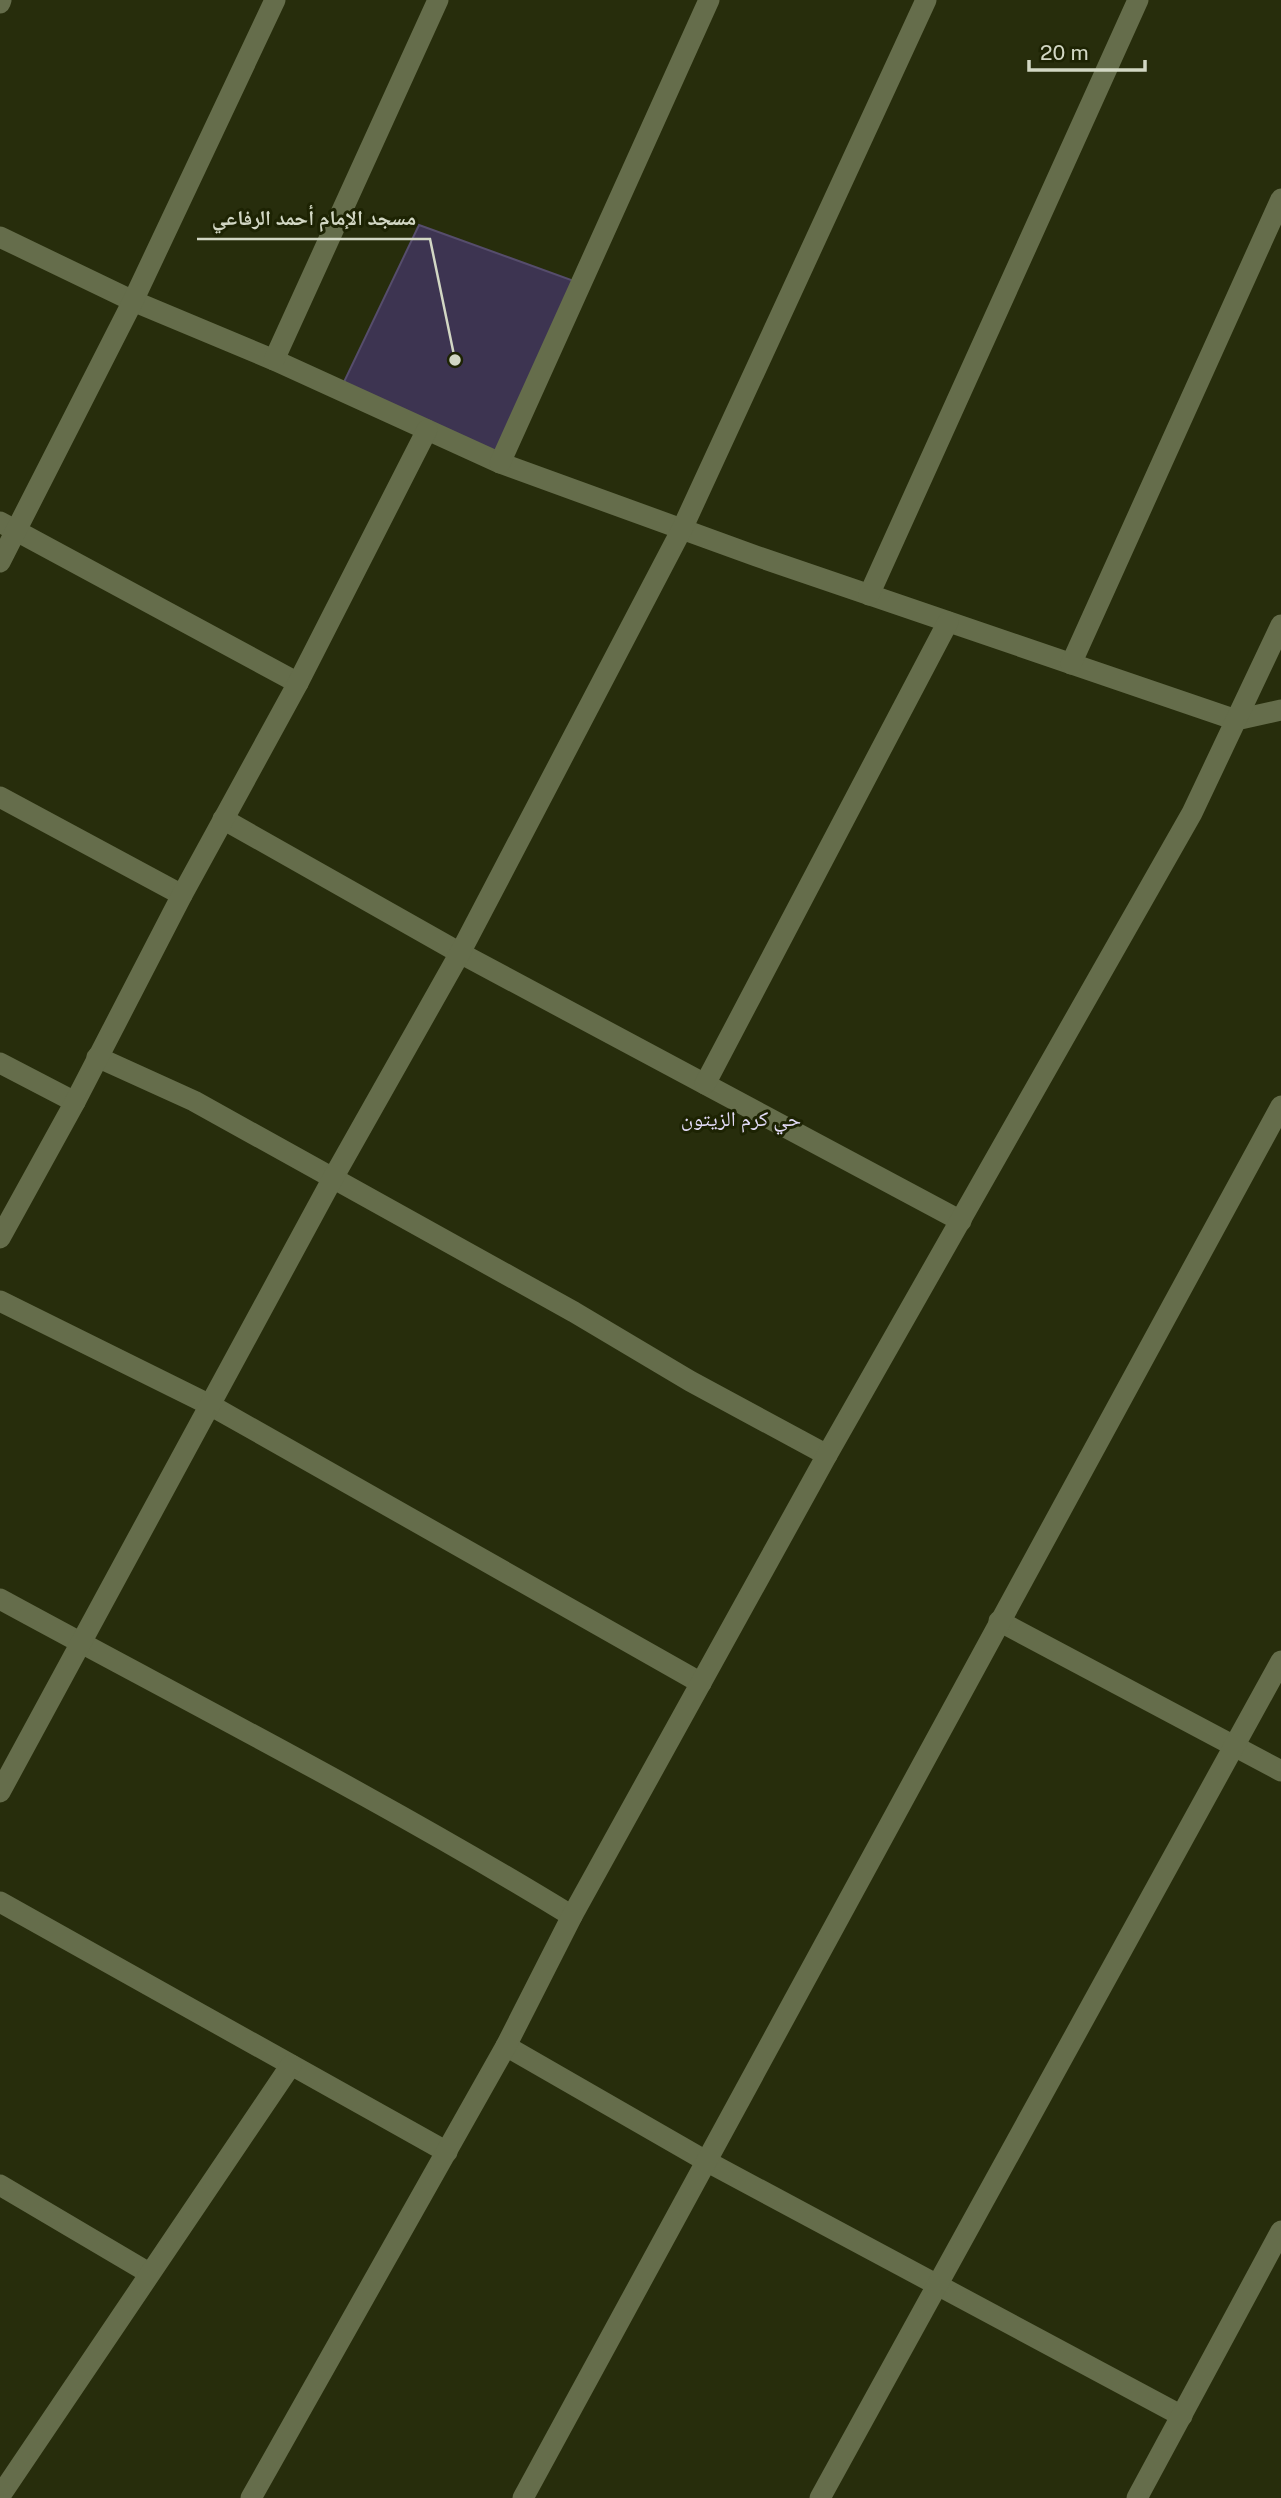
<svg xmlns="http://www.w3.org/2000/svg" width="1281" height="2498" viewBox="0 0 1281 2498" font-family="'Public Sans','Noto Naskh Arabic',sans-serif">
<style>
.building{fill:#3d3451;stroke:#564d6c;stroke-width:2}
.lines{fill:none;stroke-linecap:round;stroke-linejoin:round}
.street{stroke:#656d4b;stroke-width:21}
.labels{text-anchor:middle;stroke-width:6;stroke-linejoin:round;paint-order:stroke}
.neighbourhood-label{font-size:21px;fill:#e4dcf9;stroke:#1d2303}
.leader{fill:none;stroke:#d2d7c4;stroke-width:2.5}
.callout-dot{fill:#d2d7c4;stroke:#1d2303;stroke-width:2.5}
.callout-label{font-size:21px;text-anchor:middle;font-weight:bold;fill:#d2d7c4;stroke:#1d2303;stroke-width:6;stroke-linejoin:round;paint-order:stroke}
</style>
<rect width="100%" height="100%" fill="#272d0c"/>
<path class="building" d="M419 225 574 281 496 454 343 384Z"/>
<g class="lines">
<g class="street">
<path d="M0 3 1 0"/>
<path d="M0 237 133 301 274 360 500 463 756 556 1236 720 1281 710"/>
<path d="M274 360 438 0"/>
<path d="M500 463 709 0"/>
<path d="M0 522 298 683"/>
<path d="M0 562 133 301 275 0"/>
<path d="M869 595 1138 0"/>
<path d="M1071 664 1281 199"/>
<path d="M0 797 182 895"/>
<path d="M223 819 460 953 961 1221"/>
<path d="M97 1057 194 1101 574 1312 690 1381 827 1455"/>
<path d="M0 1063 75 1102"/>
<path d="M705 1084 948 622"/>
<path d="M0 1238 75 1102 182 895 298 683 427 430"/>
<path d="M0 1301 210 1405 701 1683"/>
<path d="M0 1599C191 1703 386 1802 572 1916"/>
<path d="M999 1621 1281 1771"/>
<path d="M0 1792 333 1178 460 953 682 529 926 0"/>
<path d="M0 1902 447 2152"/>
<path d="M506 2046 706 2161 1182 2416"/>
<path d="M0 2185 149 2273"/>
<path d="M0 2496 291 2065"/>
<path d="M251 2498 506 2046 572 1916 827 1455 1192 813 1281 625"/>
<path d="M523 2498 1281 1106"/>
<path d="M820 2498 1281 1661"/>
<path d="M1137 2498 1281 2231"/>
</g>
</g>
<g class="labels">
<g class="neighbourhood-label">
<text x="741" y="1126">حي كرم الزيتون</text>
</g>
</g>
<path class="leader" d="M455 360L430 239H197"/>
<circle class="callout-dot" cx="455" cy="360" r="7"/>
<g class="callout-label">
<text x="314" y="225">مسجد الإمام أحمد الرفاعي</text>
</g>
<path d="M1029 60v10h116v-10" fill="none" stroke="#d2d7c4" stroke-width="3.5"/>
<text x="1040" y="60" font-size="21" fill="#d2d7c4" stroke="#1d2303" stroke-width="5" paint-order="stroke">20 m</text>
</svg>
